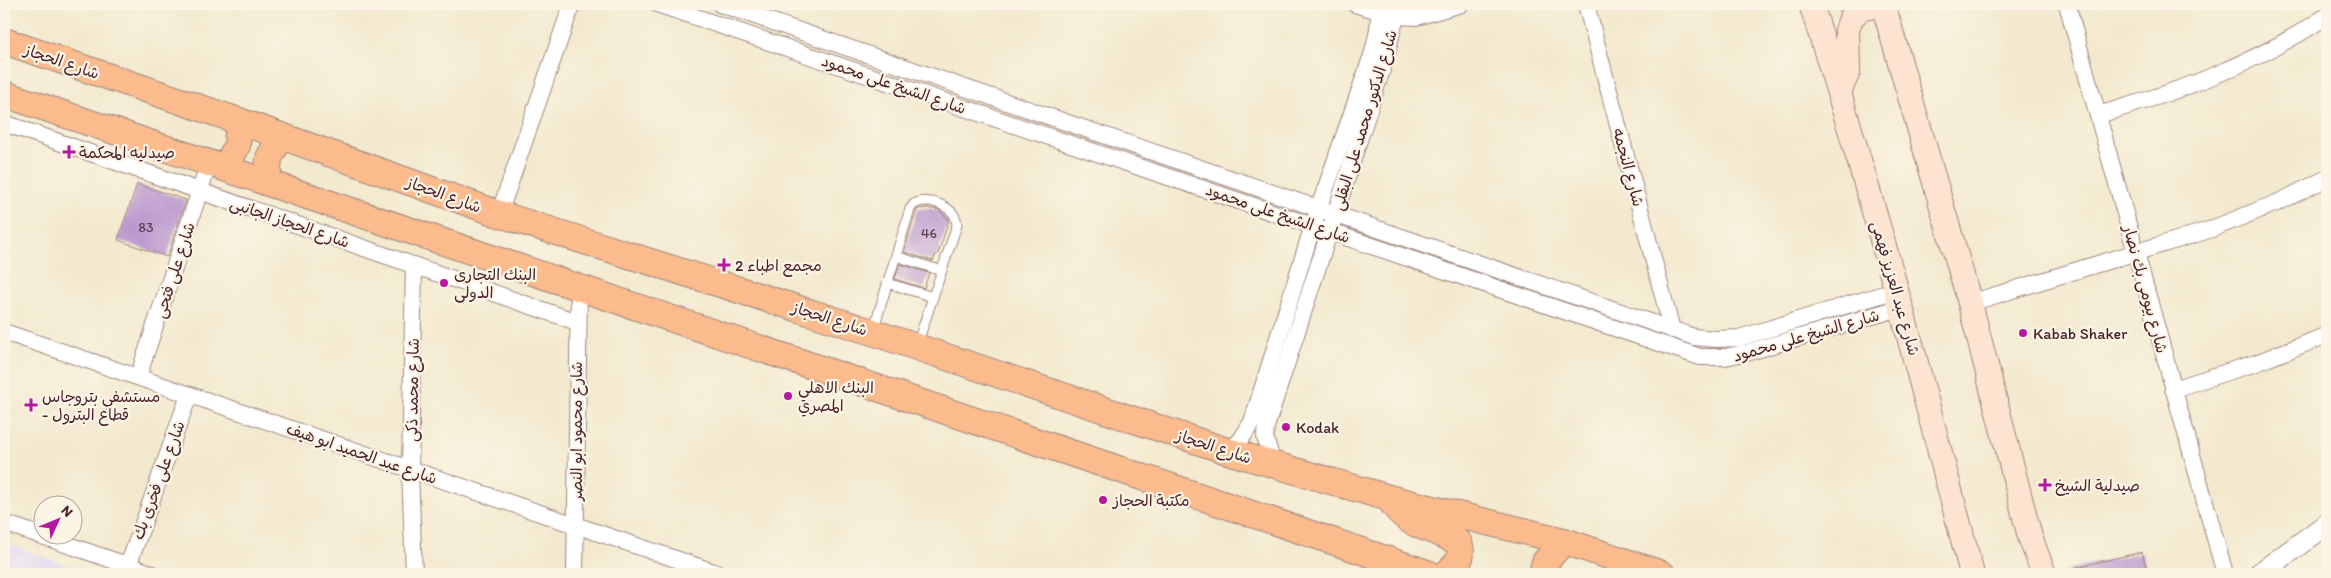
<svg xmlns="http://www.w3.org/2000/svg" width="2331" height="578" viewBox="0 0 2331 578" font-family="Itim,'Playpen Sans Arabic',sans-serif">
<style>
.built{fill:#dcd5f6}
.building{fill:#bb99cf}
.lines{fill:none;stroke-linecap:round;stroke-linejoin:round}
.service-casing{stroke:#9e847c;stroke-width:11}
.minor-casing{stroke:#9e847c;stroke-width:18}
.tertiary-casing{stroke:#9e847c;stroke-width:23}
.secondary-casing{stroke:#9e847c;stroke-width:26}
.primary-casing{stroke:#9e847c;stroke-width:28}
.service{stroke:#fff;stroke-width:9}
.minor{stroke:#fff;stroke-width:16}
.tertiary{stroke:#fff;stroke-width:21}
.secondary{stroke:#fde4d1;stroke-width:24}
.primary{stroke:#fbbb8d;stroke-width:26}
.poi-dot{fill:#b5179e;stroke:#fcf5e5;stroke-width:2}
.labels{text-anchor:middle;stroke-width:4.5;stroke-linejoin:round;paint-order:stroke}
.number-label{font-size:14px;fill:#663e54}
.street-label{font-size:16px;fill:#4a1f2b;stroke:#fcf5e5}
.poi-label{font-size:16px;fill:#4a1f2b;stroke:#fcf5e5;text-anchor:start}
</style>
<rect width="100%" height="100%" fill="#fcf5e5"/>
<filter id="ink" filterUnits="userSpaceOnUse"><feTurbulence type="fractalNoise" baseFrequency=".02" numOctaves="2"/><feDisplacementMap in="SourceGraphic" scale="10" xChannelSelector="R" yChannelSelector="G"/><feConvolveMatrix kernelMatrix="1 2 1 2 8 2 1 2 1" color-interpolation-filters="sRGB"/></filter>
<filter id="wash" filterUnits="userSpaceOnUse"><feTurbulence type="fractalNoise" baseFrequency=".0096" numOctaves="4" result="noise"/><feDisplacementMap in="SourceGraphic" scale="20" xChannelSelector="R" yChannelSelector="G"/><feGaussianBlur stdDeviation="1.12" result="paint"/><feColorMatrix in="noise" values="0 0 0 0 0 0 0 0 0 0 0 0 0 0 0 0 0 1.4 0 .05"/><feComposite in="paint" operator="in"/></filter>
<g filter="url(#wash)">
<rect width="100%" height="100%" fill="#f2e9ce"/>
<path class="built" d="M4 543 93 574H4Z"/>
<g id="blocks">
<g class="building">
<path d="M137 184 186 200 167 257 118 240Z"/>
<path d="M927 208 939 210 949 220 938 254H936L933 261 904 252 916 212 918 209Z"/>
<path d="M900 264 929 273 924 288 895 279Z"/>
<path d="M2142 552 2148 574H2069L2068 569Z"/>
</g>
</g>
</g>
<g filter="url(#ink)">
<use href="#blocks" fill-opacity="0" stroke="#9e847c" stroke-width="1"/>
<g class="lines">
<g class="service-casing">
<g id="service">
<path d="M896 256 942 271"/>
<path d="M887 283 933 297"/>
<path d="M873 331 910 209 914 204C929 196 957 207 957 225L917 345"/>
</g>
</g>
<g class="minor-casing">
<g id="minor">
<path d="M657 4 1700 357H1725L1749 352 1903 307"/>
<path d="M720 4 1694 337 1716 339 1739 338 1897 290"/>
<path d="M1355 4 1396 16 1416 17 1461 4"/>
<path d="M1586 4 1672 330"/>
<path d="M2067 4 2225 574"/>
<path d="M2098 115C2181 91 2255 64 2327 16"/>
<path d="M4 123 577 322"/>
<path d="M499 214 572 4"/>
<path d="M414 265 410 470 414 574"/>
<path d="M1970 303 2209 230 2279 202 2327 178"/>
<path d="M4 332 720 574"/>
<path d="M138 377 209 163"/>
<path d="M2173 389 2256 363 2327 335"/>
<path d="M1227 451 1240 441 1252 422 1313 225 1373 52 1378 30 1380 4"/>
<path d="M1273 464 1265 437 1266 427 1386 57 1396 16 1395 4"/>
<path d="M4 523 153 574"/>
<path d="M128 566 189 395"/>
<path d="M575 574 579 287"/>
</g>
</g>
<g class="tertiary-casing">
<path id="tertiary" d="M2259 574 2327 524"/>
</g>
<g class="secondary-casing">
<g id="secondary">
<path d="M1811 4C1872 192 1922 383 1972 574"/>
<path d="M1883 4 1970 303 2030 537 2044 574"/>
<path d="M1839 92 1848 72 1847 30 1851 18 1860 9 1882 4"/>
</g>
</g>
<g class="primary-casing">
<g id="primary">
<path d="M4 41 239 121 499 214 872 332 1227 451 1389 498 1564 541 1662 574"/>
<path d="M4 94 1430 574"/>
<path d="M225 168 237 146 239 121"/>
<path d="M267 182 269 158 281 136"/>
<path d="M1389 498C1409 531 1431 525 1459 543 1465 559 1456 564 1446 574"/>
<path d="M1542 574 1545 562 1564 541"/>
</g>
</g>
<use href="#service" class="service"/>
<use href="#minor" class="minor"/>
<use href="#tertiary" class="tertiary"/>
<use href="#secondary" class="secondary"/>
<use href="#primary" class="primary"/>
</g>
</g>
<g class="poi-dot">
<path d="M66.5 144.5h5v5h5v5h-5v5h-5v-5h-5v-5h5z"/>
<path d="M721.5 257.5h5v5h5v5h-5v5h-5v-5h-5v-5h5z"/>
<circle cx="444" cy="283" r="5"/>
<circle cx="2023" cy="333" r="5"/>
<circle cx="788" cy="396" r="5"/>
<path d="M28.5 397.5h5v5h5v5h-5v5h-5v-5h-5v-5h5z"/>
<circle cx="1286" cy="427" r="5"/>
<path d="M2042.5 477.5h5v5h5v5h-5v5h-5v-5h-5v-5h5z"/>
<circle cx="1103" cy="500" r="5"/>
</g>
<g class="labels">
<g class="number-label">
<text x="146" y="232">83</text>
<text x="929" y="238">46</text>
</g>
<g class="street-label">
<text transform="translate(62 61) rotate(19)" y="6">شارع الحجاز</text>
<text transform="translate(894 84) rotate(19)" y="6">شارع الشيخ على محمود</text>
<text transform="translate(1364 120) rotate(-73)" y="6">شارع الدكتور محمد على البقلى</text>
<text transform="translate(1629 167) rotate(75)" y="6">شارع النجمه</text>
<text transform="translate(444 194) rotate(20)" y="6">شارع الحجاز</text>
<text transform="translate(1278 213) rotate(19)" y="6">شارع الشيخ على محمود</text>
<text transform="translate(290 222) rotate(19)" y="6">شارع الحجاز الجانبى</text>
<text transform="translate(174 270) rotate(-72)" y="6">شارع على فتحى</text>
<text transform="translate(1896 288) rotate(74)" y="6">شارع عبد العزيز فهمى</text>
<text transform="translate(2146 289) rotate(75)" y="6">شارع بيومى بك نصار</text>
<text transform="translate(830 318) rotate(18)" y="6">شارع الحجاز</text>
<text transform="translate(1806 335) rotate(-16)" y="6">شارع الشيخ على محمود</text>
<text transform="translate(412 390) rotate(-89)" y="6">شارع محمد ذكى</text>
<text transform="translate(576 431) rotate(-90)" y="6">شارع محمود ابو النصر</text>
<text transform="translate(1214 446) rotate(18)" y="6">شارع الحجاز</text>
<text transform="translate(362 453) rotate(19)" y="6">شارع عبد الحميد ابو هيف</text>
<text transform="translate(158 480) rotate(-70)" y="6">شارع على فخرى بك</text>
</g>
<g class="poi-label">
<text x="79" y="158">صيدليه المحكمة</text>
<text x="735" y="271">مجمع اطباء 2</text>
<text x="454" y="280">البنك التجارى<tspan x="454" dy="18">الدولى</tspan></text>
<text x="2033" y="339">Kabab Shaker</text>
<text x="798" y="393">البنك الاهلي<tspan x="798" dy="18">المصري</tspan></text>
<text x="42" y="402">مستشفي بتروجاس<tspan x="42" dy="18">- قطاع البترول</tspan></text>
<text x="1296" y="433">Kodak</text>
<text x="2055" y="491">صيدلية الشيخ</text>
<text x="1113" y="506">مكتبة الحجاز</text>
</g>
</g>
<rect width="2331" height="578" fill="none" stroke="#fcf5e5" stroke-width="20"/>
<g transform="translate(58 520) rotate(46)"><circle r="24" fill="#fcf5e5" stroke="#b59f9b"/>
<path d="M0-4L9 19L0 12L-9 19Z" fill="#b5179e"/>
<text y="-8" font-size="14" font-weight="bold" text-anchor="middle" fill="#4a1f2b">N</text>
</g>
</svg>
